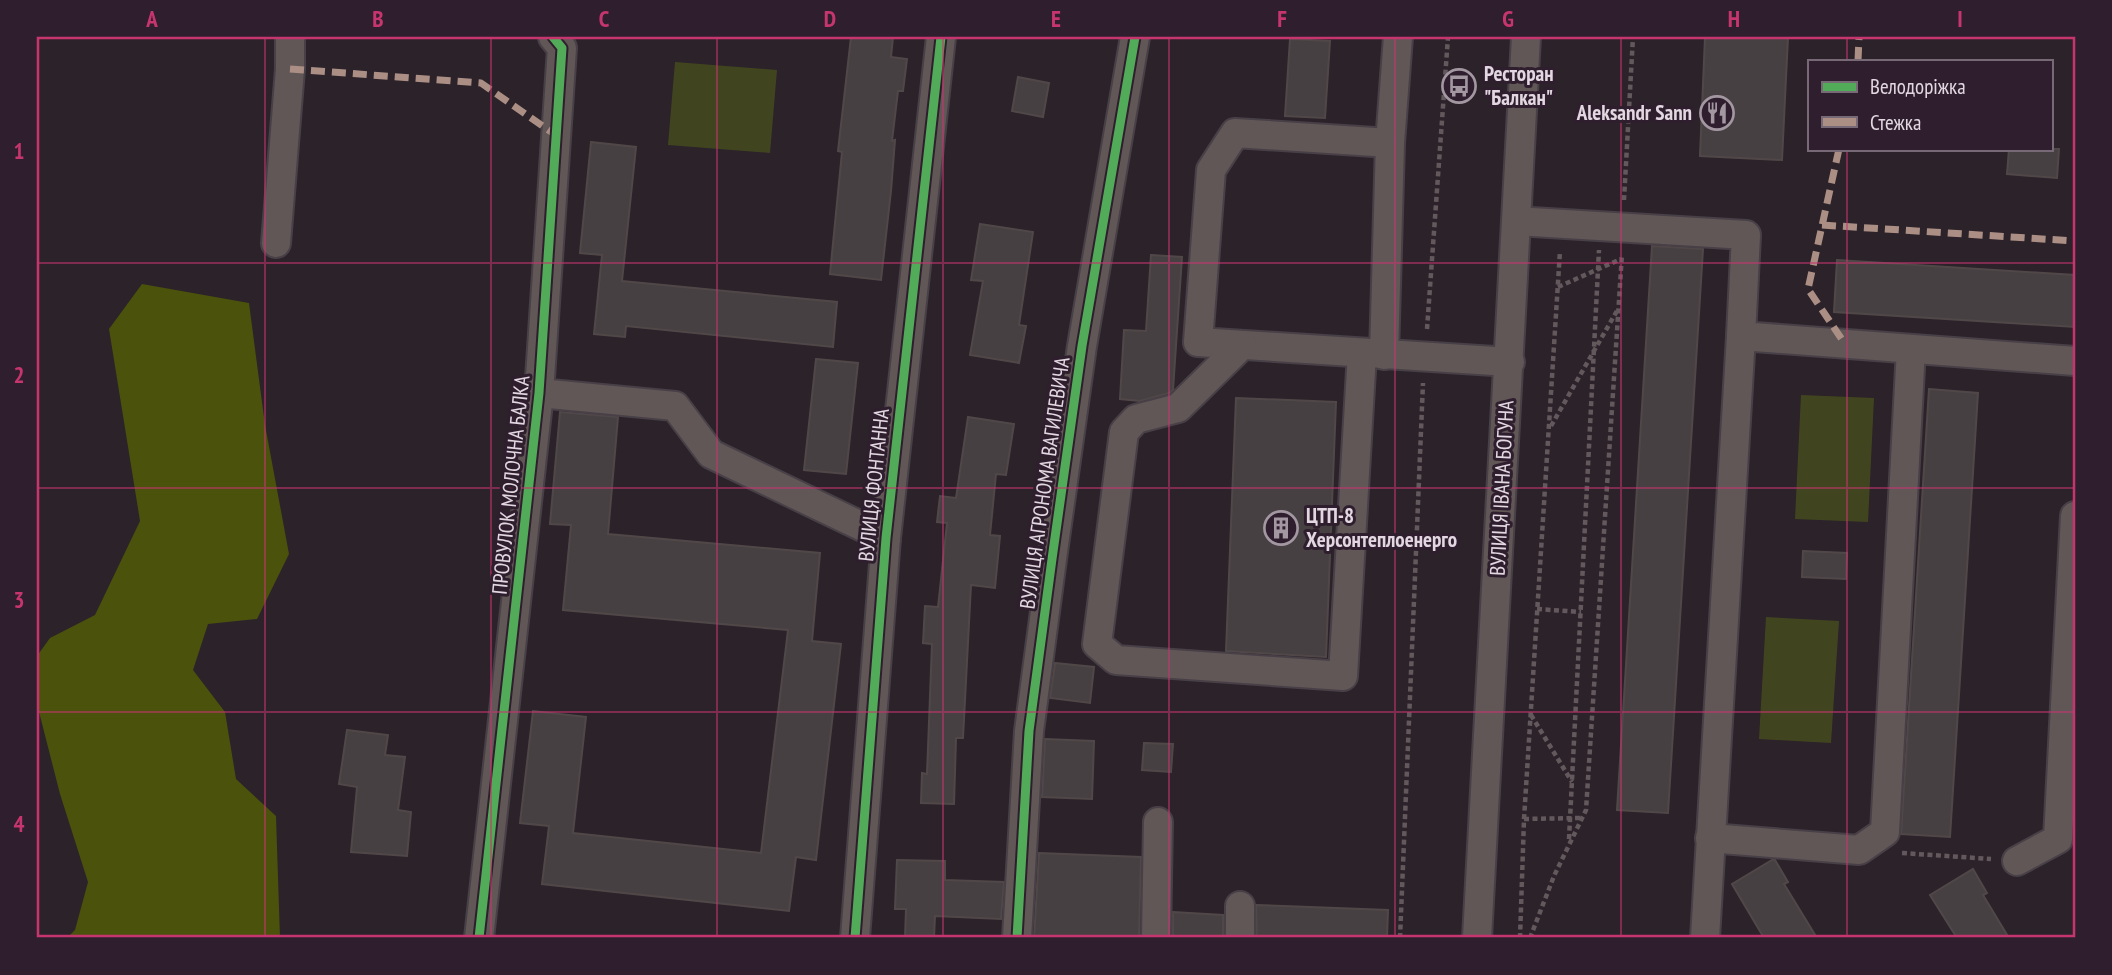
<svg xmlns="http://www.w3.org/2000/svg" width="2112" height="975" viewBox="0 0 2112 975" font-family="'PT Sans Narrow',sans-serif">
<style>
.green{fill:#41451f}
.forest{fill:#4b520c}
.building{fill:#474042;stroke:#504848;stroke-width:2}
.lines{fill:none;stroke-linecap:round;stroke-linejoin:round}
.minor-casing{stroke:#484047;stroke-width:32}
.path{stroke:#63595d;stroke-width:4.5;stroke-dasharray:5 3.5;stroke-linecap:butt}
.minor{stroke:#625757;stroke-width:28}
.quiet{stroke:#ac8f84;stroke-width:7;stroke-dasharray:14 7;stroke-linecap:butt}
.cycleway-casing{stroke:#2f1f2e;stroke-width:13}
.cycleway{stroke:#51ab58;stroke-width:9}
.grid{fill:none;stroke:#c7356f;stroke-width:2;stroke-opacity:0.55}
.labels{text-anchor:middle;stroke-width:6;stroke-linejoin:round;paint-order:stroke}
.poi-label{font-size:21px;font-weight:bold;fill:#e3d8e2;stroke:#2f1f2e;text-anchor:start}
.street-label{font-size:21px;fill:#e3d8e2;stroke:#2f1f2e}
.neatline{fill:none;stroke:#c7356f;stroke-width:2.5}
.grid-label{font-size:23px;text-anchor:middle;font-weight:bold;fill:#c7356f}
</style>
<rect width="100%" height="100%" fill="#2c222a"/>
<g class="green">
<path d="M675 62 777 70 770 153 668 145Z"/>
<path d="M1801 395 1874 398 1868 522 1795 519Z"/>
<path d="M1766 617 1839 621 1831 743 1759 739Z"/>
</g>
<path class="forest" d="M142 284 249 303 265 425 289 554 257 619 208 624 193 670 225 712 236 779 276 816 280 938H67L75 930 88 882 60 794 37 704V656L50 638 95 615 140 521 109 329Z"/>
<g class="building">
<path d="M851 37H893L891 57 907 59 903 91H898L892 141 895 140 891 191 881 280 830 274 842 152 838 151Z"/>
<path d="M1705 37H1788L1782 160 1700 156Z"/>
<path d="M1290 39 1330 41 1325 118 1285 116Z"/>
<path d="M1018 77 1049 83 1043 117 1012 111Z"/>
<path d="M591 142 636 147 622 281 837 302 833 347 626 326 625 337 594 334 602 255 580 253Z"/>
<path d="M2009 149H2059L2057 178 2007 174Z"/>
<path d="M980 224 1033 232 1019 325 1026 326 1019 363 970 355 983 281 971 280Z"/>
<path d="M1652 246 1703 249 1668 813 1617 810Z"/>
<path d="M1151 255 1182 257 1173 390 1169 393 1140 401 1120 399 1124 330 1146 331Z"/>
<path d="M1837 260 2075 275V327L1834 312Z"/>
<path d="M816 359 858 363 846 474 804 470Z"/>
<path d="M1929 389 1978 393 1950 837 1901 834Z"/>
<path d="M1236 398 1336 402 1326 657 1226 651Z"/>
<path d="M560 412 618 417 608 534 820 553 812 641 841 644 816 860 796 857 789 911 542 884 549 826 520 823 533 711 586 717 573 833 761 853 788 630 563 610 571 525 550 524Z"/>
<path d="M968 417 1014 424 1006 475 996 474 990 535 1000 536 995 588 971 585 963 738H956L954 804 921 803 922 773 927 774 932 644 923 643 925 606 938 607 947 523 937 522 940 496 956 498Z"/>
<path d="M1803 551 1847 553 1846 579 1802 577Z"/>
<path d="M1055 663 1094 667 1090 703 1050 698Z"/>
<path d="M347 730 388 735 385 755 405 757 398 810 411 812 407 856 351 852 357 787 339 784Z"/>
<path d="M1045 739 1094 741 1092 799 1042 797Z"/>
<path d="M1144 743 1173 744 1171 772 1142 770Z"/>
<path d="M1039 853 1141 857 1139 938H1034Z"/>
<path d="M897 860 945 861V880L1004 882 1001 919 935 916 934 938H905L906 909H895Z"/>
<path d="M1772 860H1775L1788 882 1784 884 1817 938H1764L1732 884Z"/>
<path d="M1973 869 1987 893 1983 895 2009 938H1957L1930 895Z"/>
<path d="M1256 905 1388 910 1387 938H1257Z"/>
<path d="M1173 912 1223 915V938H1173Z"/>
</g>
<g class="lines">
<g class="minor-casing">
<g id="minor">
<path d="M1390 143 1235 133 1211 170 1198 342 1510 362"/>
<path d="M1517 221 1746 235 1741 336 2075 361"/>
<path d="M276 243 290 69V37"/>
<path d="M1242 345 1178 408 1136 419 1124 432 1097 644 1116 660 1343 676 1362 353"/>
<path d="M1384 355 1390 143 1398 37"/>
<path d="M539 393 675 406 711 454 886 538"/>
<path d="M1710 838 1859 850 1885 832 1911 349"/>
<path d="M2017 861 2058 839 2075 516"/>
<path d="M479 938 539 393 562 48 553 37"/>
<path d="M855 938 886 538 941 37"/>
<path d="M1017 938 1029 731 1052 559 1082 346 1135 37"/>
<path d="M1156 938 1158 822"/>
<path d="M1240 938V906"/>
<path d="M1477 938 1526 37"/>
<path d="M1705 938 1741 336"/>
</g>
</g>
<g class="path">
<path d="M1624 200 1633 37"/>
<path d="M1558 287 1621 259"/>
<path d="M1427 329 1448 37"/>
<path d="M1551 426 1618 309"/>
<path d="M1537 609 1581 612"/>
<path d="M1531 715 1572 782"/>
<path d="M1524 819 1582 818"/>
<path d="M1569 839 1599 250"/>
<path d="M1902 853 1991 859"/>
<path d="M1400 938 1423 383"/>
<path d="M1520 938 1524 819 1560 251"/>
<path d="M1530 938 1554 876 1586 810 1622 254"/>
</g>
<use href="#minor" class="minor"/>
<g class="quiet">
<path d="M1858 61 1859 37"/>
<path d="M290 69 481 83 557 136"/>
<path d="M1839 149 1808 289 1845 344"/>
<path d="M1822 225 2075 241"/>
</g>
<g class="cycleway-casing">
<g id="cycleway">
<path d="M479 938 539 393 562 48 553 37"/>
<path d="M855 938 886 538 941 37"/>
<path d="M1017 938 1029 731 1052 559 1082 346 1135 37"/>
</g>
</g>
<use href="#cycleway" class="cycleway"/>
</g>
<path class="grid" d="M265 37V938M491 37V938M717 37V938M943 37V938M1169 37V938M1395 37V938M1621 37V938M1847 37V61M1847 149V938M37 263H2075M37 488H2075M37 712H2075"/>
<defs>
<g id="bus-ring" transform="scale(1.75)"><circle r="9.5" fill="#2f1f2e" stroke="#a398a2" stroke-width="1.5"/><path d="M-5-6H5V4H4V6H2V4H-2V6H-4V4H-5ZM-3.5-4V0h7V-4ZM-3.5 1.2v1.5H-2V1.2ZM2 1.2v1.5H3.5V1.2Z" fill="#a398a2"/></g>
<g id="restaurant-ring" transform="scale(1.75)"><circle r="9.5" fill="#2f1f2e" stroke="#a398a2" stroke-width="1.5"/><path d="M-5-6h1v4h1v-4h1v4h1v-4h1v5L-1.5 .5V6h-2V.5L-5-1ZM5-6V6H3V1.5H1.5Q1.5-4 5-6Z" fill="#a398a2"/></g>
<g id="building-ring" transform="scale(1.75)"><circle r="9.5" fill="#2f1f2e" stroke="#a398a2" stroke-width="1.5"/><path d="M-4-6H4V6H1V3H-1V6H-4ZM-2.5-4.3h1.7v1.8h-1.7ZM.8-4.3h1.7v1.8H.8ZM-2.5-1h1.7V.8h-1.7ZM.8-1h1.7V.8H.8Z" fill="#a398a2"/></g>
</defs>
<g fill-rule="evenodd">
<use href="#bus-ring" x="1459" y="86"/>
<use href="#restaurant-ring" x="1717" y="113"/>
<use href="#building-ring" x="1281" y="528"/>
</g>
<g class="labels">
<g class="poi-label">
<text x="1484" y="81">Ресторан<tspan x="1484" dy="24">"Балкан"</tspan></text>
<text x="1692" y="120" text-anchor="end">Aleksandr Sann</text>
<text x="1306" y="523">ЦТП-8<tspan x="1306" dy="24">Херсонтеплоенерго</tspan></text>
</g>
<g class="street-label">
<text transform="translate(1045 483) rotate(-82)" y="7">ВУЛИЦЯ АГРОНОМА ВАГИЛЕВИЧА</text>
<text transform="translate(511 485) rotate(-84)" y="7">ПРОВУЛОК МОЛОЧНА БАЛКА</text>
<text transform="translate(874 485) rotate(-84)" y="7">ВУЛИЦЯ ФОНТАННА</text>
<text transform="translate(1502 488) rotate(-87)" y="7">ВУЛИЦЯ ІВАНА БОГУНА</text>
</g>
</g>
<rect width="2112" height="975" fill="none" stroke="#2f1f2e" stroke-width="77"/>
<rect x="1808" y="60" width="245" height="91" fill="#2f1f2e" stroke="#776976" stroke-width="2"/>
<rect x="1822" y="82" width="35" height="10" fill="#51ab58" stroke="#776976" stroke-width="2"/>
<text x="1870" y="94" font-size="21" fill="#e3d8e2">Велодоріжка</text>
<rect x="1822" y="117" width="35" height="10" fill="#ac8f84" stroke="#776976" stroke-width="2"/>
<text x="1870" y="130" font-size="21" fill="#e3d8e2">Стежка</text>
<rect x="38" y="38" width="2036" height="898" class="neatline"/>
<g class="grid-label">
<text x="152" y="27">A</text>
<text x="378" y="27">B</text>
<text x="604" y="27">C</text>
<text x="830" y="27">D</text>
<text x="1056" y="27">E</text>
<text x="1282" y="27">F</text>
<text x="1508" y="27">G</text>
<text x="1734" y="27">H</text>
<text x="1960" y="27">I</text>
<text x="19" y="159">1</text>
<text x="19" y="383">2</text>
<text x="19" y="608">3</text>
<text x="19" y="832">4</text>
</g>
</svg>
